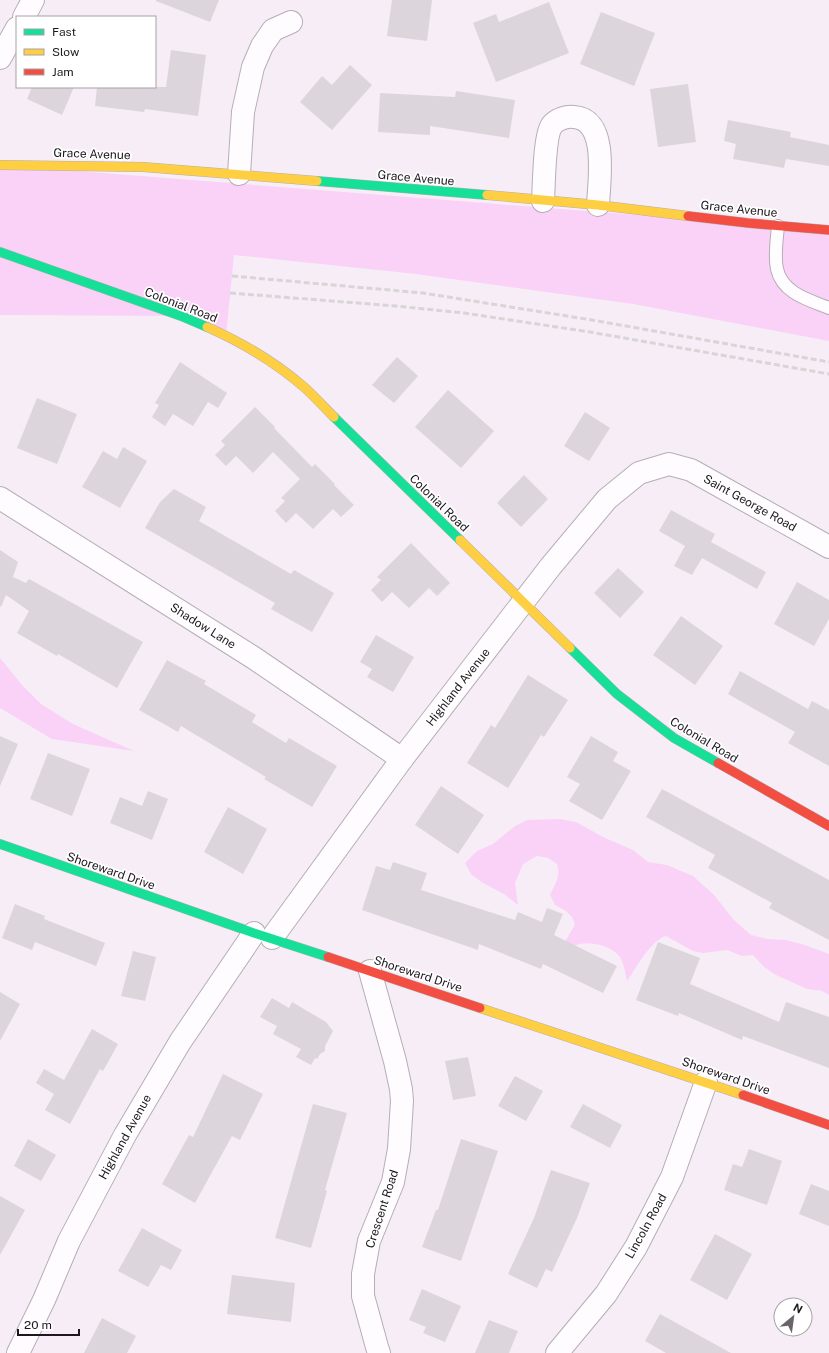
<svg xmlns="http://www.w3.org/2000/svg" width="829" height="1353" viewBox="0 0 829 1353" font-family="'Public Sans',sans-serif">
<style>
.green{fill:#fad2f7}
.building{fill:#ddd5dc}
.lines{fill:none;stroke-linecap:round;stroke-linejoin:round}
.lane-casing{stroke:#b5aeb5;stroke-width:14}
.street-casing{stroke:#b5aeb5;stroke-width:24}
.fast-casing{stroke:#b5aeb5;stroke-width:10}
.slow-casing{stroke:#b5aeb5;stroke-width:10}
.jam-casing{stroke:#b5aeb5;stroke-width:10}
.lane{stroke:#fefcfe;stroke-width:12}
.street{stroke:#fefcfe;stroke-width:22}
.fast{stroke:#16e098;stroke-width:9}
.slow{stroke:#ffcf43;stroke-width:9}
.jam{stroke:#f24e42;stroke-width:9}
.rail{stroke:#d8d5d7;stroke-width:3;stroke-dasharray:6 3;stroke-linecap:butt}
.labels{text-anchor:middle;stroke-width:3.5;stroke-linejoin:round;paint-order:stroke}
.street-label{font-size:12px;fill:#1e181e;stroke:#fff}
</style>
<rect width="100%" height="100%" fill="#f7edf6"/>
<g class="green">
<path d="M0 165 829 230V341L633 304 416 274 234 255 226 335 181 316 0 315Z"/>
<path d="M0 658 22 685 41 704 73 724 134 751 52 739 0 708Z"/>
<path d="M560 819 576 822 603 837 633 850 648 862 667 865 693 876 714 895 734 920 751 935 767 939 786 940 805 945 829 954V995L822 991 807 989 776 975 764 967 753 955 742 956 727 950 703 953 693 951 666 936C649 942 638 966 627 981 625 972 624 964 620 957 612 946 592 941 580 944 573 945 566 949 559 951L575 925 572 917 566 911 555 905 550 895C555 884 561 876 557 864L548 858 537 856 523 864 515 883 518 905 504 894 483 883 471 874 465 863 477 851 493 844 515 826 527 820Z"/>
</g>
<g class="building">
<path d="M156 0H219L210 22 156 1Z"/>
<path d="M392 0H432L427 41 387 36Z"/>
<path d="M549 2 569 53 496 82 473 23 496 14 499 22Z"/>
<path d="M601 12 655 33 634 86 580 64Z"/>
<path d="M171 50 206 55 198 116 145 109 144 112 95 106 97 87H166Z"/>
<path d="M350 65 372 85 332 130 300 102 322 76 332 85Z"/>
<path d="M688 84 696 142 658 147 650 89Z"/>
<path d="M32 87H74L62 115 27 99Z"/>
<path d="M456 91 515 100 509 138 430 126V135L378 132 380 93 455 97Z"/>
<path d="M728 120 791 132 790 137 829 145V166L786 159 784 168 733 159 736 144 724 141Z"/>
<path d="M397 357 418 376 394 403 372 385Z"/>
<path d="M180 362 227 393 218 408 208 402 193 426 173 414 165 426 152 417 159 405 155 403Z"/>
<path d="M448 390 494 431 461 468 415 427Z"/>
<path d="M37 398 77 414 57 464 17 448Z"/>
<path d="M255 407 275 427 274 428 312 467 315 464 335 484 334 485 354 505 341 517 333 509 313 529 296 513 286 523 275 511 285 501 281 498 300 479 273 452 253 473 236 456 226 466 215 455 225 445 221 441Z"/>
<path d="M585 412 610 428 589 461 564 446Z"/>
<path d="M123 447 147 461 120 508 82 487 103 451 117 459Z"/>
<path d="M524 475 548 499 521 527 497 503Z"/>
<path d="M174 489 206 507 199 521 291 574 294 570 334 593 312 632 271 609 275 603 145 528 160 502Z"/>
<path d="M671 510 715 534 711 542 766 572 757 589 702 558 692 575 674 566 685 546 659 531Z"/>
<path d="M411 543 450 583 437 596 429 588 409 608 392 592 382 602 371 590 381 580 377 577Z"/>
<path d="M0 550 18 562 13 577 26 583 29 579 143 642 117 688 58 654 57 656 17 633 29 611 6 595 1 607 0 606Z"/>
<path d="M618 568 644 592 620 618 594 593Z"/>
<path d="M797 582 829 600V619L814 646 774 624Z"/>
<path d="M681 616 723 646 695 685 653 655Z"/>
<path d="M376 635 414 657 393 692 367 677 372 669 360 662Z"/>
<path d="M167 660 206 681 204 684 256 715 252 722 286 743 289 738 337 766 312 807 264 779 266 777 181 726 178 732 139 710Z"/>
<path d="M740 671 808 709 812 701 829 710V766L788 743 795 732 728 694Z"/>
<path d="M528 675 568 700 544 737 541 735 508 788 467 763 491 725 495 728Z"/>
<path d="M0 736 18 744 0 786Z"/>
<path d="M591 736 618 752 613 761 631 771 602 820 569 801 580 784 567 777Z"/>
<path d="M48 753 90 769 72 816 30 799Z"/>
<path d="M441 786 484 815 458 854 415 825Z"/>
<path d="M662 789 829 880V940L769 908 772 903 708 868 715 855 646 817Z"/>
<path d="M148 791 168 799 152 840 110 823 120 797 142 806Z"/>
<path d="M228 807 267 829 243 874 204 852Z"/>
<path d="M393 862 427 873 421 890 515 920 518 912 542 922 547 908 563 914 554 935 617 966 603 993 543 964 541 969 479 944 478 950 362 910 376 866 390 870Z"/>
<path d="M15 904 45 916 44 919 105 943 96 966 35 942 32 950 2 938Z"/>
<path d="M658 942 700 958 690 984 779 1022 786 1002 829 1017V1068L743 1036 742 1040 679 1013 678 1016 636 1000Z"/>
<path d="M133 951 156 957 145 1001 121 996Z"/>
<path d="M0 992 20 1004 0 1041Z"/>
<path d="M272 998 289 1008 292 1002 326 1022 333 1031 325 1046V1051L320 1054 317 1059 315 1058 311 1065 296 1057 301 1049 273 1034 277 1026 260 1017Z"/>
<path d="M92 1029 118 1044 103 1071 100 1069 70 1124 45 1110 54 1094 36 1083 44 1069 64 1080Z"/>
<path d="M468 1057 476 1096 453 1100 445 1061Z"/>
<path d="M223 1074 263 1094 240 1140 232 1136 195 1203 162 1184 189 1135 193 1137Z"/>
<path d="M515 1076 543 1091 526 1121 498 1106Z"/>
<path d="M313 1104 347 1113 325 1190 327 1191 311 1248 275 1238Z"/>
<path d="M583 1104 622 1125 610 1148 570 1127Z"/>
<path d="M28 1139 56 1155 41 1181 14 1166Z"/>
<path d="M461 1139 498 1151 461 1261 422 1247 436 1210H438Z"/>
<path d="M749 1149 782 1161 767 1205 724 1190 733 1164 742 1167Z"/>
<path d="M551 1170 590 1183 577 1218 552 1272 546 1269 537 1288 508 1274 534 1218Z"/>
<path d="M811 1184 829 1191V1226L799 1214Z"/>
<path d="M0 1196 25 1210 0 1255Z"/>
<path d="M142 1228 182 1250 171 1270 161 1265 148 1287 118 1271Z"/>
<path d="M715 1234 752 1254 727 1300 690 1280Z"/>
<path d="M232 1275 295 1283 291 1322 227 1314Z"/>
<path d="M422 1289 461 1306 445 1342 423 1333 426 1327 409 1320Z"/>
<path d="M660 1314 731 1353H666L645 1341Z"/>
<path d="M102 1318 136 1336 127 1353H84Z"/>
<path d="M489 1320 518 1331 509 1353H475Z"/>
</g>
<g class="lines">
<g class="lane-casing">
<path id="lane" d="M778 226C777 239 774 255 777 269 782 293 809 300 829 308"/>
</g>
<g class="street-casing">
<g id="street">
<path d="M24 17 33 0"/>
<path d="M0 58 17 28"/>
<path d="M239 174 243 112 253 67 262 46 273 30 291 22"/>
<path d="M543 201C544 186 544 136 552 125 557 119 567 116 574 117 609 119 599 182 598 205"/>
<path d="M0 498 254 658 402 759"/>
<path d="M272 938 402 759 551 566 607 499 639 473 669 464 691 470 829 547"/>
<path d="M370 971 395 1061 401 1089 402 1101 399 1149 393 1182 369 1241 363 1274V1296L377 1347 379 1353"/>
<path d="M18 1353 44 1300 69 1241 125 1135 180 1042 254 933"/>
<path d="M557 1353 606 1294 636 1247 672 1177 706 1082"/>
</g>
</g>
<g class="fast-casing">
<g id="fast">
<path d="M317 181 487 195"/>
<path d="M0 252 181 316 207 327"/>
<path d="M334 417 460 540"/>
<path d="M570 648 617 694 674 738 718 763"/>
<path d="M0 844 254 933 328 957"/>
</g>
</g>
<g class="slow-casing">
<g id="slow">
<path d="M0 165 143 167 317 181"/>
<path d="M487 195 598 205 688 216"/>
<path d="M207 327C241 342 275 362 304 387 314 396 324 407 334 417"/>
<path d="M460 540 570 648"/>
<path d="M480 1008 743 1095"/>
</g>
</g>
<g class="jam-casing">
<g id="jam">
<path d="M688 216 748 223 829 230"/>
<path d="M718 763 829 826"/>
<path d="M328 957 480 1008"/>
<path d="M743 1095 829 1125"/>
</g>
</g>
<use href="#lane" class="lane"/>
<use href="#street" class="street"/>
<use href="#fast" class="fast"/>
<use href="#slow" class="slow"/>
<use href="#jam" class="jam"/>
<g class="rail">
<path d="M232 276 423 293 592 320 829 362"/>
<path d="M230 293 396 306 464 313 590 332 829 374"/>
</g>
</g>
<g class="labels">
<g class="street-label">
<text transform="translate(92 154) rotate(2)" y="4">Grace Avenue</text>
<text transform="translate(416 178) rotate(5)" y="4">Grace Avenue</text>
<text transform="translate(739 209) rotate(6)" y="4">Grace Avenue</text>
<text transform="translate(181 305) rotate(21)" y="4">Colonial Road</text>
<text transform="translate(439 503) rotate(44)" y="4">Colonial Road</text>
<text transform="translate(750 503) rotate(29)" y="4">Saint George Road</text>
<text transform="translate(203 626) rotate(32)" y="4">Shadow Lane</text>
<text transform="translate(458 687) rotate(-52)" y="4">Highland Avenue</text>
<text transform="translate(704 740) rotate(31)" y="4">Colonial Road</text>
<text transform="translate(111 871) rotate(19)" y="4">Shoreward Drive</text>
<text transform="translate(418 974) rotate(18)" y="4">Shoreward Drive</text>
<text transform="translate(726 1076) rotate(19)" y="4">Shoreward Drive</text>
<text transform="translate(125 1137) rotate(-61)" y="4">Highland Avenue</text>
<text transform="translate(382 1209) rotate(-72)" y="4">Crescent Road</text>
<text transform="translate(646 1226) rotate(-61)" y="4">Lincoln Road</text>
</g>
</g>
<rect x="16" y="16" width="140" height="72" fill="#ffffff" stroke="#a5a3a5"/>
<rect x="24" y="29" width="20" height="6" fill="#16e098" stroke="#a5a3a5"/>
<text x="52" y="36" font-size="12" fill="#1e181e">Fast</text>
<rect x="24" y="49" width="20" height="6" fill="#ffcf43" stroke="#a5a3a5"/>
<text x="52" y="56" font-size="12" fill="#1e181e">Slow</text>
<rect x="24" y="69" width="20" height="6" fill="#f24e42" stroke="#a5a3a5"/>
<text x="52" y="76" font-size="12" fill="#1e181e">Jam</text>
<g transform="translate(793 1317) rotate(29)"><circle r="19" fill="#ffffff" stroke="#a5a3a5"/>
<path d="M0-3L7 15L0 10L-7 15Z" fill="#6a636a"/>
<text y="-6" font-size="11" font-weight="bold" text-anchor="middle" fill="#1e181e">N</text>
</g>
<path d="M18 1329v6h61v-6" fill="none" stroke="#1e181e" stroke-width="2"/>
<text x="24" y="1329" font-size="12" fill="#1e181e" stroke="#ffffff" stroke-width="3" paint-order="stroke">20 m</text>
</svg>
